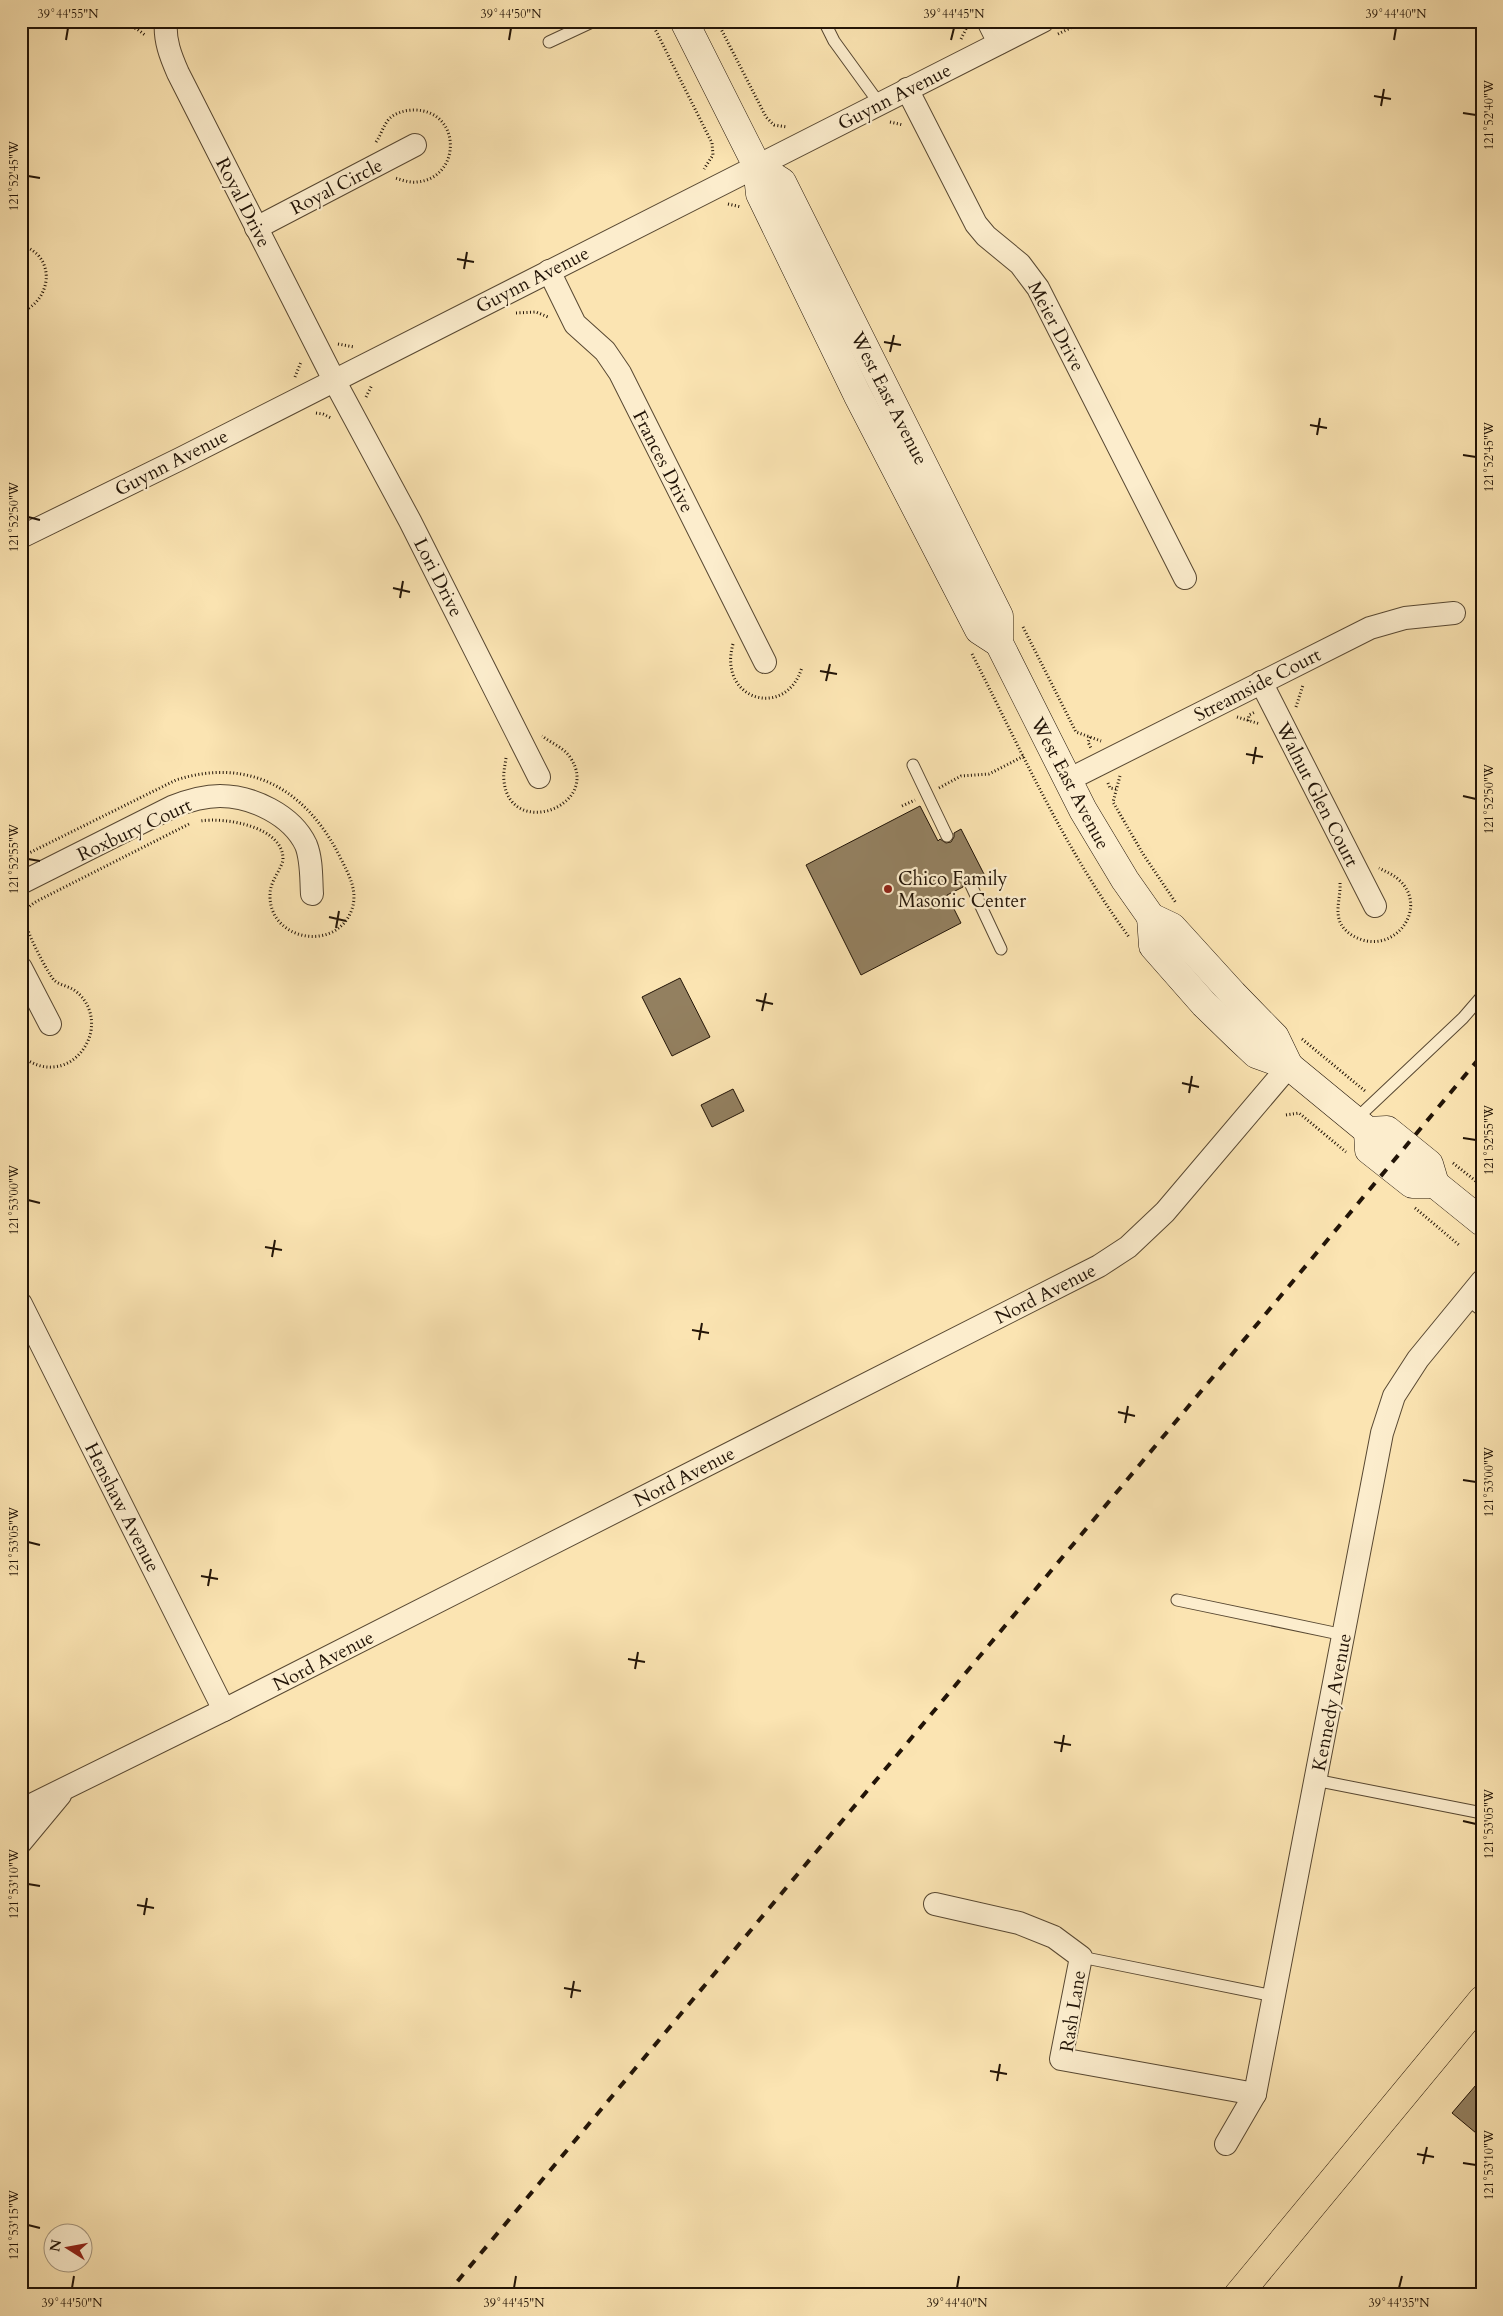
<svg xmlns="http://www.w3.org/2000/svg" width="1503" height="2316" viewBox="0 0 1503 2316" font-family="Cardo,serif">
<style>
.building{fill:#938060;stroke:#221407}
.lines{fill:none;stroke-linecap:round;stroke-linejoin:round}
.lane-casing{stroke:#584832;stroke-width:13}
.street-casing{stroke:#584832;stroke-width:24}
.secondary-casing{stroke:#221407;stroke-width:29}
.primary-casing{stroke:#221407;stroke-width:29}
.path{stroke:#221407;stroke-width:3;stroke-dasharray:1 2.5;stroke-linecap:butt}
.lane{stroke:#fcedcd;stroke-width:11}
.street{stroke:#fcedcd;stroke-width:22}
.secondary{stroke:#fcedcd;stroke-width:28}
.primary{stroke:#fbe4b2;stroke-width:28}
.rail{stroke:#221407;stroke-width:4;stroke-dasharray:9 9;stroke-linecap:butt}
.ticks{fill:none;stroke:#221407;stroke-width:2}
.poi-dot{fill:#8f2418;stroke:#fcedcd;stroke-width:2}
.labels{text-anchor:middle;stroke-width:4.5;stroke-linejoin:round;paint-order:stroke}
.street-label{font-size:19px;fill:#221407;stroke:#fcedcd}
.poi-label{font-size:19px;fill:#221407;stroke:#fcedcd;text-anchor:start}
.neatline{fill:none;stroke:#221407;stroke-width:2}
.ticks-label{font-size:12px;text-anchor:middle;fill:#221407}
</style>
<rect width="100%" height="100%" fill="#fbe4b2"/>
<filter id="stains"><feTurbulence type="fractalNoise" baseFrequency=".004" numOctaves="4"/><feColorMatrix values="0 0 0 0 .2 0 0 0 0 .09 0 0 0 0 .02 0 0 0 .5 -.17"/></filter>
<radialGradient id="worn" r=".72"><stop offset=".6" stop-color="#630" stop-opacity="0"/><stop offset="1" stop-color="#630" stop-opacity=".3"/></radialGradient>
<g class="building">
<path d="M920 806 938 841 940 839 946 843 951 842 954 837V833L961 829 985 876 977 880 971 876H966L963 882V887L947 895 961 923 861 975 806 865Z"/>
<path d="M680 978 710 1037 672 1056 642 997Z"/>
<path d="M733 1089 744 1111 712 1127 701 1105Z"/>
<path d="M1482 2078V2138L1452 2113Z"/>
</g>
<g class="lines">
<g class="lane-casing">
<g id="lane">
<path d="M824 21 834 41 879 103"/>
<path d="M549 42 594 21"/>
<path d="M913 765 947 836"/>
<path d="M970 883 1001 949"/>
<path d="M1355 1120 1463 1018 1482 996"/>
<path d="M1467 1299 1482 1311"/>
<path d="M1177 1600 1344 1635"/>
<path d="M1315 1780 1482 1813"/>
<path d="M1081 1957 1274 1996"/>
</g>
</g>
<g class="street-casing">
<g id="street">
<path d="M166 21C164 40 171 57 178 73L334 380 410 521 539 777"/>
<path d="M988 21 999 43"/>
<path d="M907 89 976 224 986 236 1020 264 1038 288 1185 578"/>
<path d="M256 228 415 145"/>
<path d="M549 271 575 324 605 351 620 373 765 662"/>
<path d="M21 537 182 458 1043 21"/>
<path d="M1261 682 1375 906"/>
<path d="M1068 780 1370 628 1405 618 1454 613"/>
<path d="M21 883 172 807C187 801 203 796 220 796 252 796 292 815 306 845 312 860 311 879 312 894"/>
<path d="M21 968 50 1024"/>
<path d="M21 1304 224 1710"/>
<path d="M21 1810 224 1710 1099 1266 1128 1247 1165 1212 1289 1066"/>
<path d="M21 1842 60 1795"/>
<path d="M935 1904 1019 1923 1054 1937 1081 1957 1061 2059 1255 2094"/>
<path d="M1226 2144 1255 2094 1382 1433 1394 1396 1418 1359 1482 1281"/>
</g>
</g>
<g class="secondary-casing">
<g id="secondary">
<path d="M684 21 757 166 760 194 857 394 979 630 999 643"/>
<path d="M757 166 782 182 999 616V643L1083 810 1125 880 1151 917 1172 927 1233 994 1275 1037 1289 1066"/>
<path d="M1151 917 1153 946 1204 1004 1239 1038 1256 1054 1289 1066 1368 1131 1387 1130 1429 1164 1435 1184 1482 1222"/>
<path d="M1368 1131 1369 1150 1412 1184H1435"/>
</g>
</g>
<g class="primary-casing">
<path id="primary" d="M1238 2295 1482 2000"/>
</g>
<g class="path">
<path d="M115 21 137 29 145 35"/>
<path d="M651 21 712 143 713 155 704 169"/>
<path d="M717 21 766 117 774 125 787 127"/>
<path d="M1058 34 1085 21"/>
<path d="M961 39 967 27"/>
<path d="M890 122 903 125"/>
<path d="M376 142C381 135 383 126 389 119 395 113 405 110 414 110 462 110 462 178 417 182 410 183 402 180 395 178"/>
<path d="M728 204 741 207"/>
<path d="M21 244C27 247 33 250 38 255 55 274 44 304 21 312"/>
<path d="M516 313 536 312 548 317"/>
<path d="M338 344 354 347"/>
<path d="M295 377 301 362"/>
<path d="M366 397 372 385"/>
<path d="M316 413 323 414 331 418"/>
<path d="M1023 627 1076 732 1101 741"/>
<path d="M733 644C717 701 787 720 802 667"/>
<path d="M972 654C1021 750 1065 850 1129 937"/>
<path d="M1296 707 1303 685"/>
<path d="M1237 717 1260 724"/>
<path d="M1248 721 1249 715 1255 712"/>
<path d="M1090 737 1088 742 1091 748"/>
<path d="M506 758C505 766 503 773 504 781 510 840 603 806 570 757 563 747 551 743 542 736"/>
<path d="M1120 776 1113 802 1143 854 1176 903"/>
<path d="M1108 783 1110 788 1116 789"/>
<path d="M939 788 961 776 989 774 1024 756"/>
<path d="M902 806 915 800"/>
<path d="M21 857 176 780C251 756 308 791 341 859 349 875 358 891 352 909 337 953 269 941 270 895 270 881 280 872 283 860 284 826 224 817 200 821"/>
<path d="M1340 883C1341 896 1335 909 1340 922 1344 931 1352 936 1360 939 1396 953 1429 907 1399 880 1393 874 1386 872 1379 868"/>
<path d="M1302 1039 1365 1091"/>
<path d="M21 1056C31 1063 41 1068 53 1067 66 1066 77 1059 84 1048 97 1029 93 1003 74 990 68 986 59 985 54 980 47 972 24 928 25 918 25 908 33 903 41 899L189 824"/>
<path d="M1286 1115 1299 1113 1346 1152"/>
<path d="M1453 1163 1482 1186"/>
<path d="M1415 1208 1459 1245"/>
</g>
<use href="#lane" class="lane"/>
<use href="#street" class="street"/>
<use href="#secondary" class="secondary"/>
<use href="#primary" class="primary"/>
<path class="rail" d="M446 2295 1482 1055"/>
</g>
<path class="ticks" d="M66 40 68 28M509 40 511 28M951 40 954 28M1394 40 1396 28M1374 96 1391 99M1381 106 1384 89M1463 113 1476 115M28 176 40 178M457 259 474 262M464 269 467 252M884 342 901 345M890 352 894 335M1310 425 1327 428M1317 435 1320 418M1463 455 1476 457M28 517 40 520M393 588 410 592M400 598 403 581M820 671 837 674M826 681 830 664M1246 754 1263 757M1253 764 1256 747M1463 796 1476 799M28 859 40 861M329 917 346 921M336 928 339 911M756 1000 773 1004M762 1011 766 993M1182 1083 1199 1087M1189 1093 1192 1076M1463 1138 1476 1140M28 1200 40 1203M265 1247 282 1250M272 1257 275 1240M692 1330 709 1333M699 1340 702 1323M1118 1412 1135 1416M1125 1423 1128 1406M1463 1480 1476 1482M28 1542 40 1545M201 1576 218 1579M208 1586 211 1569M628 1659 645 1662M635 1669 638 1652M1054 1742 1071 1745M1061 1752 1064 1735M1463 1821 1476 1824M28 1884 40 1886M137 1905 154 1908M144 1915 147 1898M564 1988 581 1991M571 1998 574 1981M990 2071 1007 2074M997 2081 1000 2064M1417 2154 1434 2157M1463 2163 1476 2165M1423 2164 1427 2147M28 2225 40 2228M72 2288 74 2276M514 2288 516 2276M957 2288 959 2276M1399 2288 1402 2276"/>
<circle class="poi-dot" cx="888" cy="889" r="5"/>
<g class="labels">
<g class="street-label">
<text transform="translate(894 96) rotate(-27)" y="7">Guynn Avenue</text>
<text transform="translate(336 186) rotate(-27)" y="7">Royal Circle</text>
<text transform="translate(244 202) rotate(63)" y="7">Royal Drive</text>
<text transform="translate(532 279) rotate(-27)" y="7">Guynn Avenue</text>
<text transform="translate(1057 326) rotate(62)" y="7">Meier Drive</text>
<text transform="translate(890 398) rotate(63)" y="7">West East Avenue</text>
<text transform="translate(664 461) rotate(63)" y="7">Frances Drive</text>
<text transform="translate(171 462) rotate(-27)" y="7">Guynn Avenue</text>
<text transform="translate(439 577) rotate(63)" y="7">Lori Drive</text>
<text transform="translate(1257 684) rotate(-27)" y="7">Streamside Court</text>
<text transform="translate(1071 783) rotate(62)" y="7">West East Avenue</text>
<text transform="translate(1318 794) rotate(63)" y="7">Walnut Glen Court</text>
<text transform="translate(134 829) rotate(-25)" y="7">Roxbury Court</text>
<text transform="translate(1045 1293) rotate(-27)" y="7">Nord Avenue</text>
<text transform="translate(684 1476) rotate(-27)" y="7">Nord Avenue</text>
<text transform="translate(123 1507) rotate(63)" y="7">Henshaw Avenue</text>
<text transform="translate(323 1660) rotate(-27)" y="7">Nord Avenue</text>
<text transform="translate(1331 1702) rotate(-79)" y="7">Kennedy Avenue</text>
<text transform="translate(1072 2011) rotate(-81)" y="7">Rash Lane</text>
</g>
<g class="poi-label">
<text x="898" y="885">Chico Family<tspan x="898" dy="22">Masonic Center</tspan></text>
</g>
</g>
<rect width="1503" height="2316" fill="none" stroke="#fbe4b2" stroke-width="55"/>
<g transform="translate(68 2248) rotate(281)"><circle r="24" fill="#fcedcd" stroke="#a5967e"/>
<path d="M0-4L9 19L0 12L-9 19Z" fill="#8f2418"/>
<text y="-8" font-size="14" font-weight="bold" text-anchor="middle" fill="#221407">N</text>
</g>
<rect x="28" y="28" width="1448" height="2260" class="neatline"/>
<g class="ticks-label">
<text x="68" y="18">39°44'55"N</text>
<text x="511" y="18">39°44'50"N</text>
<text x="954" y="18">39°44'45"N</text>
<text x="1396" y="18">39°44'40"N</text>
<text transform="translate(1489 115) rotate(-90)" y="4">121°52'40"W</text>
<text transform="translate(14 176) rotate(-90)" y="4">121°52'45"W</text>
<text transform="translate(1489 457) rotate(-90)" y="4">121°52'45"W</text>
<text transform="translate(14 517) rotate(-90)" y="4">121°52'50"W</text>
<text transform="translate(1489 799) rotate(-90)" y="4">121°52'50"W</text>
<text transform="translate(14 859) rotate(-90)" y="4">121°52'55"W</text>
<text transform="translate(1489 1140) rotate(-90)" y="4">121°52'55"W</text>
<text transform="translate(14 1200) rotate(-90)" y="4">121°53'00"W</text>
<text transform="translate(1489 1482) rotate(-90)" y="4">121°53'00"W</text>
<text transform="translate(14 1542) rotate(-90)" y="4">121°53'05"W</text>
<text transform="translate(1489 1824) rotate(-90)" y="4">121°53'05"W</text>
<text transform="translate(14 1884) rotate(-90)" y="4">121°53'10"W</text>
<text transform="translate(1489 2165) rotate(-90)" y="4">121°53'10"W</text>
<text transform="translate(14 2225) rotate(-90)" y="4">121°53'15"W</text>
<text x="72" y="2307">39°44'50"N</text>
<text x="514" y="2307">39°44'45"N</text>
<text x="957" y="2307">39°44'40"N</text>
<text x="1399" y="2307">39°44'35"N</text>
</g>
<rect width="100%" height="100%" filter="url(#stains)"/>
<rect width="100%" height="100%" fill="url(#worn)"/>
</svg>
